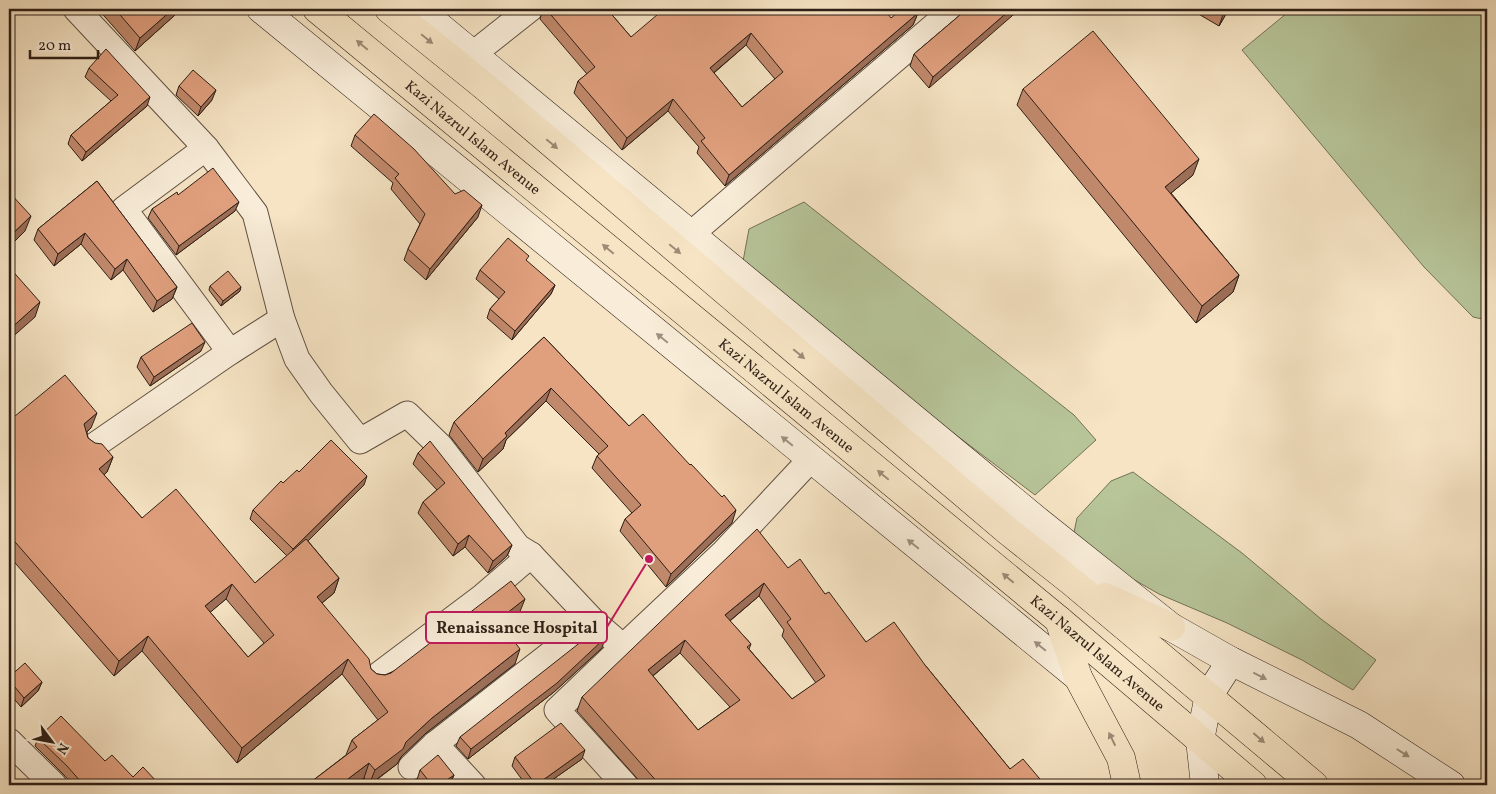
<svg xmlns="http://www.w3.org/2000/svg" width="1496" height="794" viewBox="0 0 1496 794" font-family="Vollkorn,serif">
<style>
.green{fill:#b7c599;stroke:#727258}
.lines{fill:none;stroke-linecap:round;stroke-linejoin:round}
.street-casing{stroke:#605042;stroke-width:27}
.secondary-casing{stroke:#2e1f16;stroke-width:29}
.primary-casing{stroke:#2e1f16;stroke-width:29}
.street{stroke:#f9edd9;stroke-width:25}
.secondary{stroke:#f9edd9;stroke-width:28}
.primary{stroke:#f6e4c4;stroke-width:28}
.wall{fill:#c1896c;stroke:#2e1f16;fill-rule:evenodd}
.shaded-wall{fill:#9d6f58;stroke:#2e1f16}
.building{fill:#e09f7d;stroke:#2e1f16;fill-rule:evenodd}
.oneway{fill:#9c8b76}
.oneway2{fill:#9e9081}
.labels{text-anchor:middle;stroke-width:5;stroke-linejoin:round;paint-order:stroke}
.street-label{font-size:15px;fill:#2e1f16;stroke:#f9edd9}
.leader{fill:none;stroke:#c2185b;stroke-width:2}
.callout-dot{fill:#c2185b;stroke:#f9edd9;stroke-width:2}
.callout{fill:#f9edd9;stroke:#c2185b;stroke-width:2}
.callout-label{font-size:16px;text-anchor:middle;font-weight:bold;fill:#2e1f16}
</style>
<rect width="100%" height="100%" fill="#f6e4c4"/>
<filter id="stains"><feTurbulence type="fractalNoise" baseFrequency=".004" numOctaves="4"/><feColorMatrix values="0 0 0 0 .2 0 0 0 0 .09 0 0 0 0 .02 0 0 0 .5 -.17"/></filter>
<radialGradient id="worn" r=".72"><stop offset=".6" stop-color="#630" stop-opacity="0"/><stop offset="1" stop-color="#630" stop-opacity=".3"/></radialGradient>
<g class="green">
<path d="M1292 9H1487V320L1473 317 1424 267 1242 50Z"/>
<path d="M804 202 1074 415 1096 440 1035 495 741 272 749 229Z"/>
<path d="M1133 472 1242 553 1321 619 1376 660 1353 690 1302 660 1227 623 1159 594 1105 563 1073 537 1077 518 1111 481Z"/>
</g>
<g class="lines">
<g class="street-casing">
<g id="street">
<path d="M76 9 206 148 255 213 282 319 297 359 321 393 360 441 407 414 440 446 518 547 531 555 593 621 623 647 557 710 625 785"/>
<path d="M473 54 530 9"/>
<path d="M206 148 124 209 230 352"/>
<path d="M691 234 954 9"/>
<path d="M95 445 230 352 282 319"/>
<path d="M623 647 724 552 810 460"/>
<path d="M377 676 482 597 531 555"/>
<path d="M9 741 54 785"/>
<path d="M411 767 435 744"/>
<path d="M473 785 435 744 593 621"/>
</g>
</g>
<g class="secondary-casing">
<g id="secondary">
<path d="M261 9 1078 677"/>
<path d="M418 9 1039 522 1171 627 1231 661 1359 725 1451 785"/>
<path d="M1205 785 1200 740 1209 695 1231 661"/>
</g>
</g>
<g class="primary-casing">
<g id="primary">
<path id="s1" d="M317 9 1059 620 1253 785"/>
<path d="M389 9 483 85 1009 532 1072 582 1314 785"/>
<path d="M1105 597 1171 627"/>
<path d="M1059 620 1078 677 1121 758 1127 785"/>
</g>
</g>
<use href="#street" class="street"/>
<use href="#secondary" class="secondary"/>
<use href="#primary" class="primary"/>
</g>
<g class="wall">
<path d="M98 9H179L176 14 135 51Z"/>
<path d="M543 9H607L631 37 891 18 918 13 913 25 725 186 697 153 699 147 668 111 622 150 574 93 578 81 587 74 540 19ZM746 45 775 79 742 107 714 73Z"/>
<path d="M967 9 929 88 910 66 914 54Z"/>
<path d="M1190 9H1229L1219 26Z"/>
<path d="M89 68 147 106 82 161 68 144 71 135 111 101 85 77Z"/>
<path d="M179 86 212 100 198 116 176 95Z"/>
<path d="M1023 89 1193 175 1171 193 1239 275 1233 292 1196 323 1017 105Z"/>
<path d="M355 135 455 194 478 217 426 280 404 260 408 249 420 224 391 189 393 183 351 146Z"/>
<path d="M97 181 177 287 172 299 153 312 123 270 111 280 81 244 54 266 34 240 38 229Z"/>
<path d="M178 195 235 211 176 255 148 218 152 209Z"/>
<path d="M480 270 555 285 551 294 512 340 487 318 490 309 499 299 476 279Z"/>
<path d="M210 286 240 291 221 306 209 290Z"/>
<path d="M544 337 629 426 732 523 666 587 620 531 625 519 632 513 592 468 597 456 599 454 546 401 506 440 503 449 478 472 449 435 454 422Z"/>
<path d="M201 351 150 386 137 367 141 357Z"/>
<path d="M9 421 91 428 87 432 88 438 113 457 107 472 104 475 142 518 255 583 287 556 250 519 253 510 283 483 299 472 364 485 308 541 339 578 334 593 322 603 371 669 377 674 385 675 519 614 503 626 515 664 426 733 401 757 397 764 370 785 364 778 354 785H307L346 755 352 740 378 720 342 674 237 763 142 651 114 676 9 556ZM226 599 264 643 248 657 210 612Z"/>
<path d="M418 453 512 545 507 556 488 573 465 547 453 556 418 513 423 502 437 490 413 464Z"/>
<path d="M788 568 825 594 866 642 925 665 1010 769 1045 785H643L577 711 582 697ZM759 596 784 630 782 636 816 683 792 699 749 649 751 644 730 621ZM680 653 730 707 698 730 653 676Z"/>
<path d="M602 648 554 692 468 759 456 746 460 737Z"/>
<path d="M9 677 42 682 38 691 21 707 9 693Z"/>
<path d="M38 738 105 761 133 777 156 785H73L64 775 35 746Z"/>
<path d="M515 757 582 759 545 785H526L512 766Z"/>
<path d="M420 770 454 775 450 784 448 785H421L417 780Z"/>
</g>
<g class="shaded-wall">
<path d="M173 9H179L176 14 135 51 140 38Z"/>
<path d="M1011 9H1020L929 88 933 77Z"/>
<path d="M1225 9H1229L1219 26Z"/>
<path d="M918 13 913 25 725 186 729 175Z"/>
<path d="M751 33 746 45 705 80 710 68Z"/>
<path d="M216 90 212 100 198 116 201 107Z"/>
<path d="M150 97 147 106 82 161 86 152Z"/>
<path d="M673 99 668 111 622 150 627 138Z"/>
<path d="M1199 159 1193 175 1159 203 1165 187Z"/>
<path d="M239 202 235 211 176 255 179 246Z"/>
<path d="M482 205 478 217 426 280 430 269Z"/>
<path d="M31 216 25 231 9 247V237Z"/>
<path d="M85 233 81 244 54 266 58 254Z"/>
<path d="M127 259 123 270 111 280 115 269Z"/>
<path d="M1239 275 1233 292 1196 323 1202 306Z"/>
<path d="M555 285 551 294 512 340 515 331Z"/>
<path d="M177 287 172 299 153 312 157 301Z"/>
<path d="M241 287 240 291 221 306 223 301Z"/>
<path d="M40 302 35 317 9 340V330Z"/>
<path d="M205 342 201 351 150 386 154 377Z"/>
<path d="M551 388 546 401 506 440 503 449 478 472 483 459 505 433Z"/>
<path d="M97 413 91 428 79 439 84 424Z"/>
<path d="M113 457 107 472 94 484 99 469Z"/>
<path d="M367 476 364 485 290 559 293 549Z"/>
<path d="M736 510 732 523 666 587 671 574Z"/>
<path d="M469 535 465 547 453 556 458 544Z"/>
<path d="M512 545 507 556 488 573 493 561Z"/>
<path d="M339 578 334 593 311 612 317 597Z"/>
<path d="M764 583 759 596 720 629 725 615Z"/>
<path d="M232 584 226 599 200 621 205 606Z"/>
<path d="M525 599 519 614 493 635 498 620Z"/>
<path d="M148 636 142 651 114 676 119 661Z"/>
<path d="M605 638 602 648 554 692 468 759 471 749Z"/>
<path d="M685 640 680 653 643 684 648 670Z"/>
<path d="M520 649 515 664 426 733 401 757 397 764 369 785 375 770 432 718Z"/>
<path d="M348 659 342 674 237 763 242 748Z"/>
<path d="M42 682 38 691 21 707 24 698Z"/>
<path d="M585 750 582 759 545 785H536Z"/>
<path d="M369 763 364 778 354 785H340Z"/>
<path d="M454 775 450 784 448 785H440Z"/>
</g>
<g class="building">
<path d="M115 9H173L140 38Z"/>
<path d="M546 9H607L631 37 664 9H884L891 18 902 9H914L918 13 729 175 701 141 705 138 673 99 627 138 578 81 595 67ZM751 33 783 72 742 107 710 68Z"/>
<path d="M967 9H1011L933 77 914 54Z"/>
<path d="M1093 31 1199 159 1165 187 1239 275 1202 306 1023 89Z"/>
<path d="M106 49 150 97 86 152 71 135 118 95 89 68Z"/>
<path d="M193 70 216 90 201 107 179 86Z"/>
<path d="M374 114 414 149 455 194 464 190 482 205 430 269 408 249 425 214 395 178 399 174 355 135Z"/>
<path d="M213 168 239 202 179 246 152 209 177 192 178 195Z"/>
<path d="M97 181 177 287 157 301 127 259 115 269 85 233 58 254 38 229Z"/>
<path d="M9 192 31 216 9 237Z"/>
<path d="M508 238 529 256 526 260 555 285 515 331 490 309 505 292 480 270Z"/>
<path d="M9 267 40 302 9 330Z"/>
<path d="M228 271 241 287 223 301 210 286Z"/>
<path d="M192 323 205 342 154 377 141 357Z"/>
<path d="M544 337 629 426 643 414 690 465 691 464 722 497 724 495 736 510 671 574 625 519 641 505 597 456 608 446 551 388 505 433 507 436 483 459 454 422Z"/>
<path d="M65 375 97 413 84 424 88 438 95 443 102 444 113 457 99 469 142 518 176 489 255 583 306 539 339 578 317 597 369 659 371 669 377 674 385 675 391 673 511 581 525 599 498 620 520 649 432 718 406 742 403 749 375 770 369 763 340 785H307L357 747 352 740 388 712 348 659 242 748 148 636 119 661 9 535V421ZM232 584 274 635 248 657 205 606Z"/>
<path d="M331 440 367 476 293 549 253 510 281 481 283 483 297 470 299 472Z"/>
<path d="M430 441 512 545 493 561 469 535 458 544 423 502 445 483 418 453Z"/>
<path d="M757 529 788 568 800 559 825 594 829 592 866 642 894 622 925 665 1010 769 1023 759 1045 785H660L582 697ZM764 583 791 619 787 622 825 676 792 699 747 647 751 644 725 615ZM685 640 740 700 698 730 648 670Z"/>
<path d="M596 630 605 638 557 683 471 749 460 737Z"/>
<path d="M25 663 42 682 24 698 9 680V677Z"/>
<path d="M61 716 105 761 112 755 133 777 143 767 157 782 153 785H80L82 783 67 766 38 738Z"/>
<path d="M561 723 585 750 536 785 515 757Z"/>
<path d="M438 755 454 775 440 785H432L420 770Z"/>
</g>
<defs><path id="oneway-solid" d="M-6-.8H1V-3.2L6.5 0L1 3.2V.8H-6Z" transform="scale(1.25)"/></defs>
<g class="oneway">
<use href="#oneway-solid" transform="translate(427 39) rotate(39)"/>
<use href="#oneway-solid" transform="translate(362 45) rotate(-140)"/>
<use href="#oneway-solid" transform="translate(552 144) rotate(40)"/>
<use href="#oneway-solid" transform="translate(608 249) rotate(-140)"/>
<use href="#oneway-solid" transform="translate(675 249) rotate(40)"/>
<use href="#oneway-solid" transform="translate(799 354) rotate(40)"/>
<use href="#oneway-solid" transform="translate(883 475) rotate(-140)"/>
<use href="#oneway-solid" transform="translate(1008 578) rotate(-140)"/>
<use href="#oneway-solid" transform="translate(1259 738) rotate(41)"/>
<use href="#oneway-solid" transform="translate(1112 739) rotate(-116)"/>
</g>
<g class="oneway2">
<use href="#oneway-solid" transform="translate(662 338) rotate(-141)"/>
<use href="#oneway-solid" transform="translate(787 441) rotate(-141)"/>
<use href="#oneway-solid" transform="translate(913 544) rotate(-141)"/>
<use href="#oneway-solid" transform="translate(1040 646) rotate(-141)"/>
<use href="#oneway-solid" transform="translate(1260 676) rotate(27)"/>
<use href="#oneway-solid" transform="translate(1403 753) rotate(32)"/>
</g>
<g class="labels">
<g class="street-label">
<text dy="5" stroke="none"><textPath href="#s1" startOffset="202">Kazi Nazrul Islam Avenue</textPath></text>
<text dy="5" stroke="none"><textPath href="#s1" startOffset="608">Kazi Nazrul Islam Avenue</textPath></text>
<text dy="5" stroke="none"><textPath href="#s1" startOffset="1012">Kazi Nazrul Islam Avenue</textPath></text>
</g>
</g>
<path class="leader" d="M649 559L607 627"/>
<circle class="callout-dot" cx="649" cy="559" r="5"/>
<rect class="callout" x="426" y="612" width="181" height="31" rx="5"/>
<g class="callout-label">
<text x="517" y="633">Renaissance Hospital</text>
</g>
<rect width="1496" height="794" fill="none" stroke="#f6e4c4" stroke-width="30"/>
<rect x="10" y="10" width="1476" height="774" fill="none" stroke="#2e1f16" stroke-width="2.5"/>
<rect x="15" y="15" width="1466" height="764" fill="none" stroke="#2e1f16"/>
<g transform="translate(52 742) rotate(122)" stroke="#f9edd9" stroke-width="4" paint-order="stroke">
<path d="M0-4L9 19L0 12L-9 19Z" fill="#2e1f16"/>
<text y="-8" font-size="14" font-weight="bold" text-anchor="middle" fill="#2e1f16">N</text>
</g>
<path d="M30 50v8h68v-8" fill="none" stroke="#2e1f16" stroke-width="2.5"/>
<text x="38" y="50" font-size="15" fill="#2e1f16" stroke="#f9edd9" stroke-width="4" paint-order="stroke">20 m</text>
<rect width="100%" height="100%" filter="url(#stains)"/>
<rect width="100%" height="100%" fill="url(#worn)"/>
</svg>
